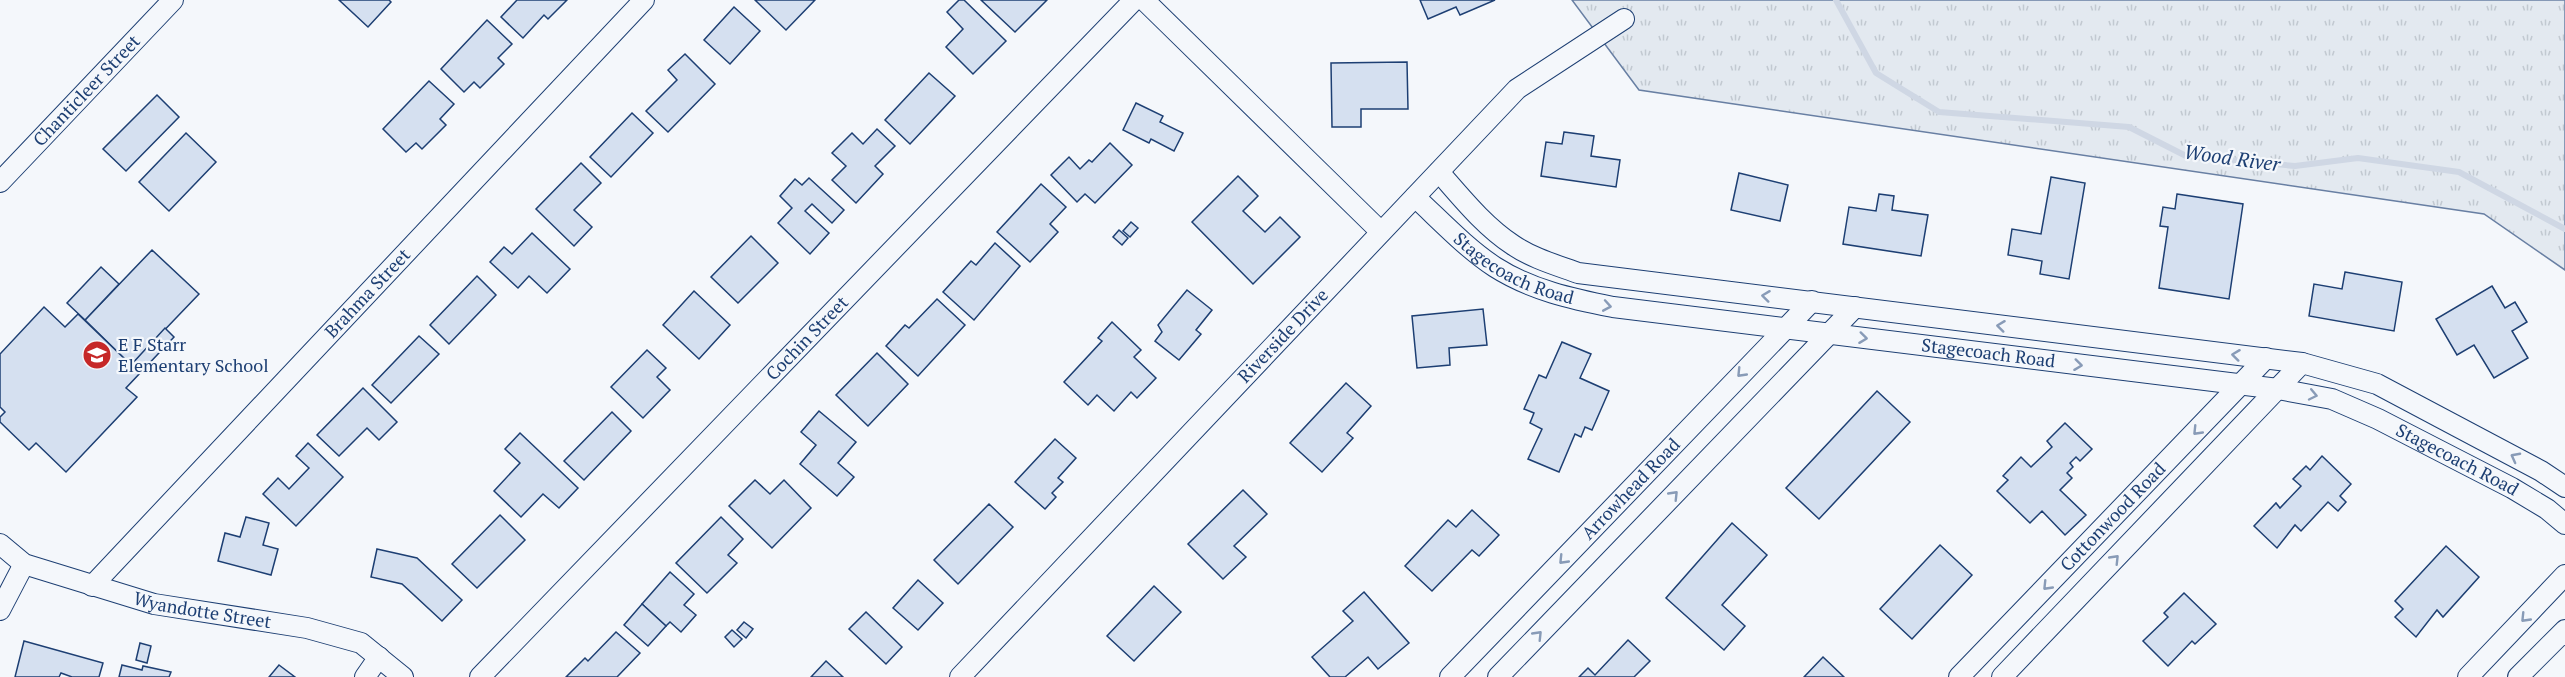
<svg xmlns="http://www.w3.org/2000/svg" width="2565" height="677" viewBox="0 0 2565 677" font-family="'PT Serif',serif">
<style>
.grass{fill:url(#grass-tufts);stroke:#687fa3;stroke-width:1.5}
.lines{fill:none;stroke-linecap:round;stroke-linejoin:round}
.stream{stroke:#cfd7e4;stroke-width:6}
.building{fill:#d5e0f0;stroke:#1d3f73;stroke-width:1.5}
.minor-casing{stroke:#1d3f73;stroke-width:22}
.minor{stroke:#f4f7fb;stroke-width:20}
.oneway{stroke:#889bb7}
.labels{text-anchor:middle;stroke-width:4.5;stroke-linejoin:round;paint-order:stroke}
.street-label{font-size:18px;fill:#1d3f73;stroke:#f4f7fb}
.poi-label{font-size:18px;fill:#1d3f73;stroke:#f4f7fb;text-anchor:start}
.water-label{font-size:20px;font-style:italic;fill:#1d3f73;stroke:#f4f7fb}
</style>
<defs>
<pattern id="grass-tufts" width="24" height="20" patternUnits="userSpaceOnUse" patternTransform="scale(1.5)"><rect width="24" height="20" fill="#e3e9f0"/><path d="M3 7l-1-3M5 7V3M7 7l1-3M15 17l-1-3M17 17v-4M19 17l1-3" fill="none" stroke="#c2c9d1"/></pattern>
</defs>
<rect width="100%" height="100%" fill="#f4f7fb"/>
<path class="grass" d="M1572 0H2565V270L2484 214 1639 90Z"/>
<g class="lines">
<path class="stream" d="M1836 0 1876 73 1939 112 2129 127 2186 156 2295 166 2358 158 2459 172 2565 229"/>
</g>
<g class="building">
<path d="M339 0H389L391 2 368 27Z"/>
<path d="M517 0H567L548 19 544 15 523 38 501 17Z"/>
<path d="M755 0H815L786 30Z"/>
<path d="M959 0H964L1006 41 973 74 946 47 963 29 947 12Z"/>
<path d="M981 0H1047L1015 32Z"/>
<path d="M1420 0H1495L1460 15 1456 7 1428 19Z"/>
<path d="M734 7 760 31 730 64 704 40Z"/>
<path d="M487 20 512 44 498 58 504 64 480 88 474 82 464 92 441 69Z"/>
<path d="M685 54 715 84 668 132 646 111 677 80 668 70Z"/>
<path d="M1407 62 1408 109H1361V127H1332L1331 63Z"/>
<path d="M929 73 955 96 910 144 885 120Z"/>
<path d="M429 81 454 104 440 119 446 125 422 149 416 143 406 152 383 129Z"/>
<path d="M157 95 179 117 126 171 103 149Z"/>
<path d="M1136 103 1163 116 1160 122 1183 133 1174 151 1151 139 1149 143 1123 130Z"/>
<path d="M632 113 653 133 611 177 590 157Z"/>
<path d="M877 129 895 146 875 166 883 174 856 203 832 180 846 166 832 153 852 133 863 144Z"/>
<path d="M1564 132 1594 136 1591 156 1620 160 1616 187 1541 176 1546 142 1562 144Z"/>
<path d="M186 133 216 162 169 211 139 182Z"/>
<path d="M1110 143 1132 165 1095 203 1085 194 1077 202 1051 175 1069 157 1080 169 1089 160 1092 162Z"/>
<path d="M581 163 601 183 574 210 592 227 574 246 536 209Z"/>
<path d="M1739 173 1788 185 1780 221 1731 210Z"/>
<path d="M1238 176 1258 196 1243 211 1265 232 1280 217 1300 237 1253 284 1192 222Z"/>
<path d="M2051 177 2085 183 2069 279 2040 274 2042 261 2008 255 2012 229 2041 234Z"/>
<path d="M809 178 844 210 832 223 812 204 805 211 829 233 810 254 778 223 792 208 780 196 795 179 802 185Z"/>
<path d="M1041 184 1066 207 1050 224 1058 232 1030 262 997 232Z"/>
<path d="M1879 194 1894 196 1892 210 1928 215 1921 256 1843 244 1849 207 1876 211Z"/>
<path d="M2177 194 2243 204 2229 299 2159 288 2168 227 2160 226 2163 207 2175 209Z"/>
<path d="M1131 222 1138 228 1130 237 1123 231Z"/>
<path d="M1119 230 1128 238 1122 245 1113 237Z"/>
<path d="M532 233 570 269 547 293 529 276 518 288 490 262 504 247 512 254Z"/>
<path d="M751 236 778 263 738 303 711 277Z"/>
<path d="M995 243 1020 266 974 320 943 292 971 261 976 265Z"/>
<path d="M152 250 199 294 131 365 85 320Z"/>
<path d="M101 267 119 284 85 320 67 303Z"/>
<path d="M2345 272 2402 282 2394 331 2309 316 2314 284 2342 289Z"/>
<path d="M477 276 496 295 449 344 430 325Z"/>
<path d="M2492 286 2505 308 2515 302 2527 322 2512 331 2528 358 2494 378 2474 345 2457 355 2436 319Z"/>
<path d="M1187 290 1212 310 1196 330 1201 334 1179 360 1155 341 1162 332 1158 325Z"/>
<path d="M694 291 730 325 699 359 663 325Z"/>
<path d="M937 299 965 325 918 376 886 346 905 325 909 328Z"/>
<path d="M44 307 65 327 78 314 131 365 165 328 174 337 126 388 137 397 66 472 36 443 29 450 0 422V417L5 412 0 407V354Z"/>
<path d="M1483 309 1487 345 1449 348 1450 365 1417 368 1412 316Z"/>
<path d="M1112 322 1141 350 1134 357 1156 378 1137 398 1131 392 1114 411 1097 395 1088 405 1064 382 1102 341 1098 338Z"/>
<path d="M419 336 439 354 391 403 372 385Z"/>
<path d="M1562 342 1591 354 1580 378 1609 391 1592 430 1585 427 1581 437 1575 434 1559 472 1528 459 1542 429 1530 423 1534 413 1524 409 1539 375 1546 378Z"/>
<path d="M647 350 666 368 657 377 670 390 643 418 611 387Z"/>
<path d="M877 353 908 384 868 426 836 395Z"/>
<path d="M1346 383 1371 406 1347 433 1353 438 1322 472 1290 443Z"/>
<path d="M363 388 397 422 379 440 367 428 339 456 317 435Z"/>
<path d="M1877 391 1910 422 1819 519 1786 488Z"/>
<path d="M819 411 856 442 838 463 854 477 837 496 800 464 816 445 801 432Z"/>
<path d="M612 412 631 431 584 480 564 461Z"/>
<path d="M2065 423 2092 449 2080 461 2076 457 2070 463 2073 467 2067 473 2072 478 2060 490 2086 515 2065 535 2042 511 2030 523 1997 491 2008 480 2003 476 2021 457 2031 467 2052 447 2047 441Z"/>
<path d="M520 433 578 488 559 508 543 494 521 517 494 491 520 463 505 449Z"/>
<path d="M1055 439 1076 458 1058 478 1063 482 1052 493 1056 497 1045 509 1015 482Z"/>
<path d="M308 443 343 477 296 526 263 494 278 478 289 489 309 468 296 456Z"/>
<path d="M2322 456 2351 484 2340 496 2346 502 2338 511 2328 502 2301 531 2295 525 2277 548 2254 526 2276 503 2280 508 2301 486 2293 479 2306 466 2310 470Z"/>
<path d="M755 480 770 494 784 480 811 508 772 548 729 506Z"/>
<path d="M1243 490 1267 514 1234 546 1246 557 1223 579 1188 544Z"/>
<path d="M989 504 1013 527 958 584 934 560Z"/>
<path d="M1472 510 1499 535 1479 556 1472 550 1432 591 1405 566 1448 520 1456 527Z"/>
<path d="M500 515 525 540 477 588 452 564Z"/>
<path d="M246 517 269 523 263 545 278 549 271 575 218 561 225 533 240 537Z"/>
<path d="M721 517 743 539 728 555 737 563 707 593 676 563Z"/>
<path d="M1732 523 1767 555 1722 605 1745 626 1724 650 1666 598Z"/>
<path d="M1940 545 1972 575 1912 639 1880 609Z"/>
<path d="M2446 546 2479 577 2443 617 2437 610 2416 637 2395 617 2403 609 2395 601Z"/>
<path d="M377 549 417 558 462 600 442 621 402 584 371 577Z"/>
<path d="M670 572 694 594 684 605 696 615 681 632 670 622 666 626 642 604Z"/>
<path d="M918 580 943 603 918 630 893 608Z"/>
<path d="M1154 586 1181 612 1134 661 1107 636Z"/>
<path d="M1364 592 1409 643 1378 669 1368 657 1345 677H1330L1312 657 1353 621 1343 611Z"/>
<path d="M2184 593 2216 624 2195 644 2192 641 2168 666 2143 641 2168 617 2164 613Z"/>
<path d="M642 604 666 626 648 646 624 625Z"/>
<path d="M866 612 902 647 886 664 849 629Z"/>
<path d="M744 622 753 629 746 638 737 630Z"/>
<path d="M732 630 742 639 734 647 725 637Z"/>
<path d="M616 632 640 653 617 677H566L585 658 588 661Z"/>
<path d="M1628 640 1650 661 1634 677H1579L1588 668 1595 675Z"/>
<path d="M24 641 103 663 99 677H72L61 673 59 677H15Z"/>
<path d="M140 643 151 646 147 663 136 660Z"/>
<path d="M1823 657 1844 677H1804Z"/>
<path d="M826 661 843 677H811Z"/>
<path d="M122 665 142 670 143 666 171 672 169 677H119Z"/>
<path d="M279 665 295 677H269Z"/>
</g>
<g class="lines">
<g class="minor-casing">
<g id="minor">
<path d="M1144 0 1380 231"/>
<path d="M1439 172C1461 197 1484 226 1513 245 1532 258 1556 265 1578 273L2302 363 2377 384 2541 471 2565 487"/>
<path id="s1" d="M0 182 173 0"/>
<path id="s2" d="M1415 197C1440 220 1466 248 1495 267 1531 290 1572 299 1613 307L2278 389 2332 399 2378 419 2512 488 2547 509 2565 524"/>
<path id="s3" d="M0 544 24 564 154 604 307 628 361 643 403 677"/>
<path id="s4" d="M92 586 644 0"/>
<path d="M0 610 24 564"/>
<path d="M365 677 379 657"/>
<path id="s5" d="M480 677 1134 0"/>
<path id="s6" d="M960 677 1517 89 1624 19"/>
<path id="s7" d="M1450 677 1812 301"/>
<path d="M1498 677 1855 307"/>
<path id="s8" d="M1959 677 2266 358"/>
<path d="M2002 677 2302 363"/>
<path d="M2468 677 2565 575"/>
<path d="M2518 677 2565 630"/>
</g>
</g>
<use href="#minor" class="minor"/>
</g>
<defs><path id="oneway-chevron" d="M-2-3.5L2.5 0L-2 3.5" fill="none" stroke-width="1.6" stroke-linecap="round" stroke-linejoin="round" transform="scale(1.5)"/></defs>
<g class="oneway">
<use href="#oneway-chevron" transform="translate(1766 296) rotate(-173)"/>
<use href="#oneway-chevron" transform="translate(1607 306) rotate(10)"/>
<use href="#oneway-chevron" transform="translate(2001 326) rotate(-173)"/>
<use href="#oneway-chevron" transform="translate(1863 338) rotate(7)"/>
<use href="#oneway-chevron" transform="translate(2236 355) rotate(-173)"/>
<use href="#oneway-chevron" transform="translate(2078 365) rotate(7)"/>
<use href="#oneway-chevron" transform="translate(1741 373) rotate(134)"/>
<use href="#oneway-chevron" transform="translate(2313 395) rotate(12)"/>
<use href="#oneway-chevron" transform="translate(2197 431) rotate(134)"/>
<use href="#oneway-chevron" transform="translate(2515 457) rotate(-152)"/>
<use href="#oneway-chevron" transform="translate(1674 495) rotate(-46)"/>
<use href="#oneway-chevron" transform="translate(2115 559) rotate(-46)"/>
<use href="#oneway-chevron" transform="translate(1563 560) rotate(134)"/>
<use href="#oneway-chevron" transform="translate(2047 586) rotate(134)"/>
<use href="#oneway-chevron" transform="translate(2525 618) rotate(134)"/>
<use href="#oneway-chevron" transform="translate(1538 635) rotate(-46)"/>
</g>
<defs>
<g id="school-disc" transform="scale(1.5)"><circle r="9.5" fill="#c62828" stroke="#f4f7fb"/><path d="M0-5L7-2L0 1L-7-2ZM-4 1L0 2.5L4 1V4Q0 6-4 4Z" fill="#fff"/></g>
</defs>
<g fill-rule="evenodd">
<use href="#school-disc" x="97" y="355"/>
</g>
<g class="labels">
<g class="street-label">
<text dy="6" stroke="none"><textPath href="#s1" startOffset="126">Chanticleer Street</textPath></text>
<text dy="6" stroke="none"><textPath href="#s2" startOffset="124">Stagecoach Road</textPath></text>
<text dy="6" stroke="none"><textPath href="#s4" startOffset="402">Brahma Street</textPath></text>
<text dy="6" stroke="none"><textPath href="#s6" startOffset="470">Riverside Drive</textPath></text>
<text dy="6" stroke="none"><textPath href="#s5" startOffset="471">Cochin Street</textPath></text>
<text dy="6" stroke="none"><textPath href="#s2" startOffset="610">Stagecoach Road</textPath></text>
<text dy="6" stroke="none"><textPath href="#s2" startOffset="1096">Stagecoach Road</textPath></text>
<text dy="6" stroke="none"><textPath href="#s7" startOffset="261">Arrowhead Road</textPath></text>
<text dy="6" stroke="none"><textPath href="#s8" startOffset="222">Cottonwood Road</textPath></text>
<text dy="6" stroke="none"><textPath href="#s3" startOffset="216">Wyandotte Street</textPath></text>
</g>
<g class="poi-label">
<text x="118" y="351">E F Starr<tspan x="118" dy="21">Elementary School</tspan></text>
</g>
<g class="water-label">
<text transform="translate(2232 158) rotate(8)" y="7">Wood River</text>
</g>
</g>
</svg>
